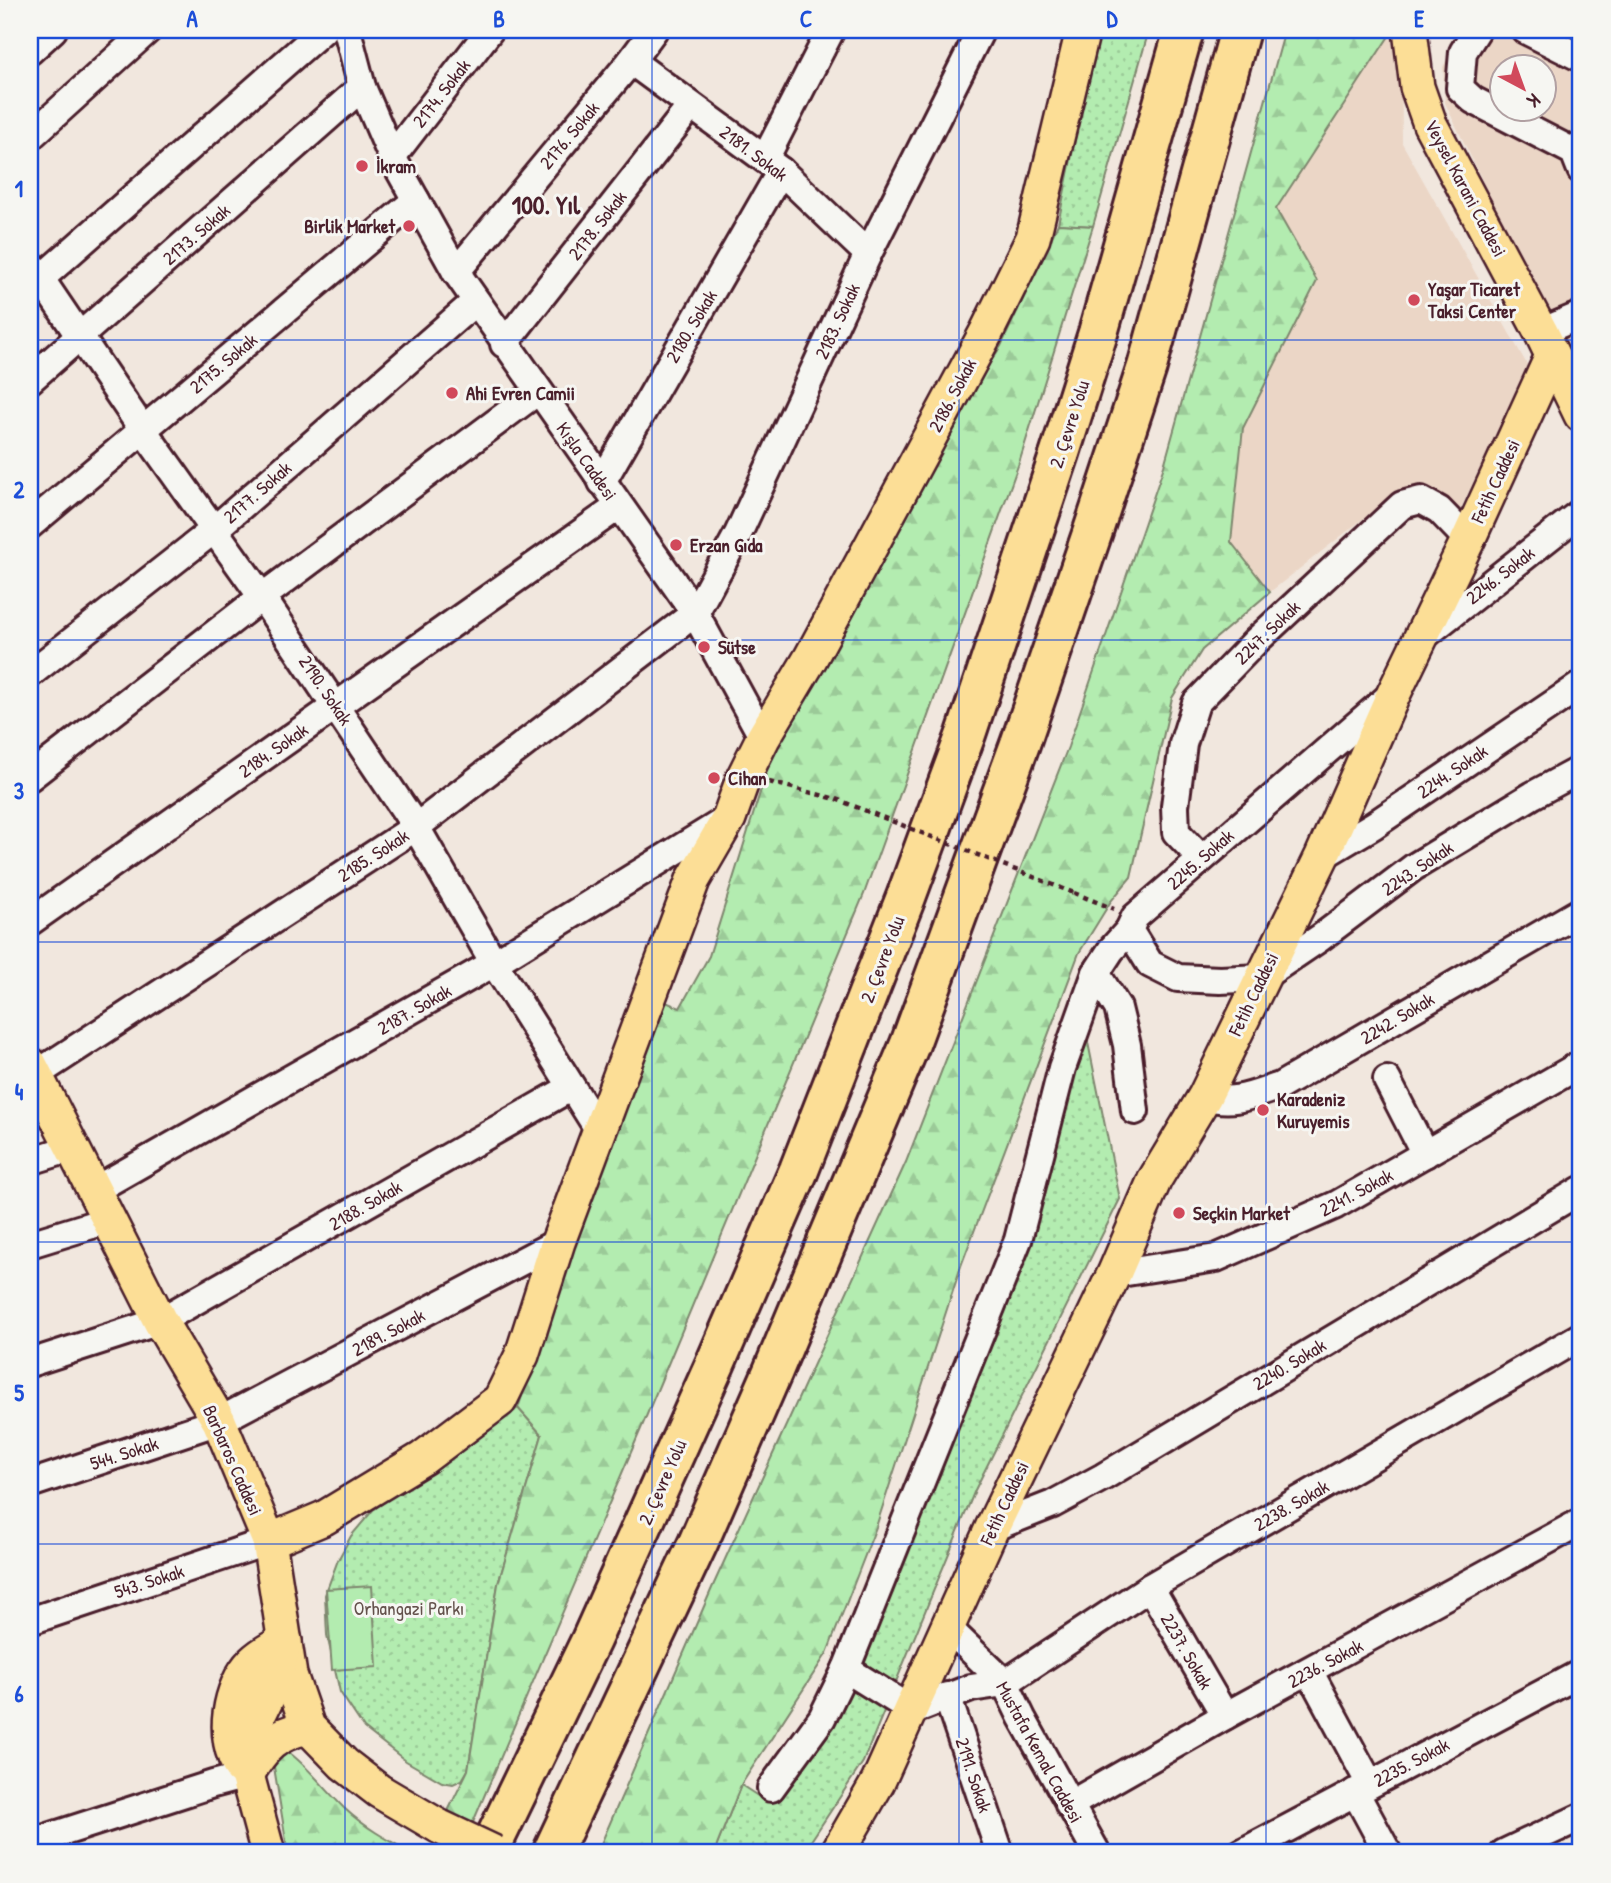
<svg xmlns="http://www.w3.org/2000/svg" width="1611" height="1883" viewBox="0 0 1611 1883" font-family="'Patrick Hand',sans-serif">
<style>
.built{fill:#ebd6c6;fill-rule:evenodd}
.green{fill:url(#green-dots);stroke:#7e866e;stroke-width:2}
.forest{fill:url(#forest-firs);stroke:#7e866e;stroke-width:2}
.pitch{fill:#b3ecb0;stroke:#7e866e;stroke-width:2}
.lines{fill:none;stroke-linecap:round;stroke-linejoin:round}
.minor-casing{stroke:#4a1f2b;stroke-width:32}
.major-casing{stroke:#4a1f2b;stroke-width:38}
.highway-casing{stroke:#4a1f2b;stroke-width:44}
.path{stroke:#4a1f2b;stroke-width:4.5;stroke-dasharray:5 5;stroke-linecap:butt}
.minor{stroke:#f6f6f2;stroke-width:26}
.major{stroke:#fcde96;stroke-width:33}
.highway{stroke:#fcde96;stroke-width:38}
.major-bridge-casing{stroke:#4a1f2b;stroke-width:38;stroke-linecap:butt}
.path-bridge{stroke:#4a1f2b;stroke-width:4.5;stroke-dasharray:5 5;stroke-linecap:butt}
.major-bridge{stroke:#fcde96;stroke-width:33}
.grid{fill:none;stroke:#1d4ed8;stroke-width:2;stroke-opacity:0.55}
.poi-dot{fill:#d1495b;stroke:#f6f6f2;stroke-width:2.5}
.labels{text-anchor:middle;stroke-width:6;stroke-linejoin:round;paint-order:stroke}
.street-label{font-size:19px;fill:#4a1f2b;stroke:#f6f6f2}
.poi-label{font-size:19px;font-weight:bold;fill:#4a1f2b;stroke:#f6f6f2;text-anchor:start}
.park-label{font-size:19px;fill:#64524c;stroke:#f6f6f2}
.district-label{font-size:26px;font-weight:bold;fill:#4a1f2b;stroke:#f6f6f2}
.neatline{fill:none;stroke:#1d4ed8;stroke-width:2.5}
.grid-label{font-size:23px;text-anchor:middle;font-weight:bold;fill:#1d4ed8}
</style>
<defs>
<pattern id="green-dots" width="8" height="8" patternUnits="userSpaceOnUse" patternTransform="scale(1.75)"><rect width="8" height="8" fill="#b3ecb0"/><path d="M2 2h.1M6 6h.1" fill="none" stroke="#9bca98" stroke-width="1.8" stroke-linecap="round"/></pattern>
<pattern id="forest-firs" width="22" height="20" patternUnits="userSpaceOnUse" patternTransform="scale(1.75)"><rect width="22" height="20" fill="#b3ecb0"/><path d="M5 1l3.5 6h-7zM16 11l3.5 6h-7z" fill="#9bca98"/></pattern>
</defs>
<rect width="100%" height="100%" fill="#f1e7de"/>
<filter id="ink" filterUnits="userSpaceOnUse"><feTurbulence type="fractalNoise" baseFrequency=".0143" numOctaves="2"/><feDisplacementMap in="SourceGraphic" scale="14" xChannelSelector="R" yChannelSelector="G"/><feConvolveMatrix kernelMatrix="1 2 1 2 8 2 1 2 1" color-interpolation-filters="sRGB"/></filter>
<g filter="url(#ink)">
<g class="built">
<path d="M1393 30H1401L1402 143 1529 368 1456 518 1432 494 1401 489 1270 592 1231 542 1243 428 1317 282 1276 209Z"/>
<path d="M1462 30H1581V386L1445 103 1443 67ZM1502 66H1544V108H1502Z"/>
</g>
<g class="green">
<path d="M1097 30H1149L1093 226 1058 224Z"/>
<path d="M1083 1018 1120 1199 975 1490 863 1762 803 1853H714L741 1785 767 1802 839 1703Z"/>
<path d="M518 1408 542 1435 498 1584 468 1770 462 1780 453 1784 442 1782 406 1761 364 1728 340 1692 327 1635 325 1595 338 1560 351 1536 373 1510Z"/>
</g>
<g class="forest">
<path d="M1285 30H1393L1276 209 1317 281 1243 428 1231 542 1270 592 1202 650 1172 698 1131 877 1111 901 1079 953 961 1266 876 1527 827 1653 741 1785 714 1853H597L712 1588 906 1162 1068 747 1164 466Z"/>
<path d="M1058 224 1093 226 1020 460 864 894 643 1424 471 1827 447 1813 468 1770 498 1584 542 1435 518 1408 608 1137 666 1002 680 1008 709 956 773 751 953 418 1001 346Z"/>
<path d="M282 1747C306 1764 323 1787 344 1808 364 1827 388 1840 412 1853H288L274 1767Z"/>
</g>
<path class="pitch" d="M372 1586 377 1667 332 1670 326 1589Z"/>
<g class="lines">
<g class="minor-casing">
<g id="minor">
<path d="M347 30 362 87 392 157 456 272 695 613 763 738"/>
<path d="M1477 30 1463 52 1460 88 1473 100 1574 152 1581 170"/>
<path d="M1525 30 1581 58"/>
<path d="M30 51 53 30"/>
<path d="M631 61 781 171 868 254"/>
<path d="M30 137 148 30"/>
<path d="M392 157 490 30"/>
<path d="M765 159 831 30"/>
<path d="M30 263 143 430 262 597 416 827 494 963 600 1132"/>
<path d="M456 272 631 61 654 30"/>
<path d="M30 288 323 30"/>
<path d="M1541 332 1581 315"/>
<path d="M504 344 691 106"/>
<path d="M1560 372 1581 361"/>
<path d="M30 380 362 87"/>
<path d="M602 482 781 171"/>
<path d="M30 525 416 200"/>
<path d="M1424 636 1581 512"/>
<path d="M30 674 215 529 476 301"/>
<path d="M1391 695 1135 917 1129 930 1150 964 1178 978 1220 980 1261 978 1320 938 1414 867 1533 795 1581 769"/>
<path d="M30 777 262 597 538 391"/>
<path d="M1322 856 1374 825 1581 685"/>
<path d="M1201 858 1176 832 1175 806 1183 744 1196 703 1255 642 1402 505 1421 500 1439 510 1468 540"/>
<path d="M30 922 619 506"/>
<path d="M1096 973 1118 1008 1127 1045 1135 1111"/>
<path d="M35 1075 416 827 695 613 738 534 868 254 981 30"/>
<path d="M1387 1080 1425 1154"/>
<path d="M1205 1096C1233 1105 1253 1095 1280 1086L1581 911"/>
<path d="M30 1161 72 1148"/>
<path d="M93 1191 494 963 729 818"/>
<path d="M30 1244 108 1220"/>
<path d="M1114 1274 1216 1258 1336 1205 1581 1064"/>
<path d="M30 1363 160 1321 570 1088"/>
<path d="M30 1484 219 1421 558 1242"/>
<path d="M992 1528 1053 1504 1103 1477 1581 1190"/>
<path d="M1150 1587 1225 1716"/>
<path d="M30 1621 269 1541"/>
<path d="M947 1627 1005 1683 1022 1718 1097 1853"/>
<path d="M846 1669 910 1709 922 1707 971 1688 1005 1683 1150 1587 1581 1336"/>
<path d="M1309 1671 1370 1784"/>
<path d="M947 1696 1000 1853"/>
<path d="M771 1788 822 1718 846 1669 1018 1240 1062 1068 1096 973 1111 950 1129 930"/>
<path d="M1355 1792 1388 1853"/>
<path d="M1069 1805 1225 1716 1581 1522"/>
<path d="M30 1843 213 1784 247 1775"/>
<path d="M1241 1853 1581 1673"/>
<path d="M1504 1853 1581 1817"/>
</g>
</g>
<g class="major-casing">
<g id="major">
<path d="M1410 30 1417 87 1430 124 1541 332 1581 415"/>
<path d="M30 1064 160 1321 219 1421 269 1541 290 1675 308 1727 344 1764 379 1791 440 1827"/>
<path d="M269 1541 324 1518 423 1458 500 1400 522 1355 558 1242 693 880 729 818 744 776 763 738 810 659 987 331 1033 238 1083 30"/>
<path d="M241 1768C220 1739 229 1686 253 1662 262 1653 274 1647 285 1641"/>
<path d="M247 1775C263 1747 275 1734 308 1727"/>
<path d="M268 1853 247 1775 248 1752 254 1725 275 1682 283 1648"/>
<path d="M837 1853 878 1782 992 1528 1114 1274 1155 1179 1205 1096 1322 856 1394 693 1468 540 1552 356"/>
</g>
</g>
<g class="highway-casing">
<g id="highway">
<path d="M488 1853 591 1640 715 1364 799 1170 906 897 966 734 1060 453 1098 333 1184 30"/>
<path d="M552 1853 698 1543 773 1371 910 1044 1020 744 1093 531 1147 367 1240 30"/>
</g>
</g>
<g class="path">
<path d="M769 782 836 799"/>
<path d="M1074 893 1114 909"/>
</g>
<use href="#minor" class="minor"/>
<use href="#major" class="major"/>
<use href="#highway" class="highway"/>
<g class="major-bridge-casing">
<path id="major-bridge" d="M440 1827 495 1853"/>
</g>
<path class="path-bridge" d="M836 799 1074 893"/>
<use href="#major-bridge" class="major-bridge"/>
</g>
</g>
<path class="grid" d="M345 30V1853M652 30V1853M959 30V1853M1266 30V1853M30 340H1581M30 640H1581M30 942H1581M30 1242H1581M30 1544H1581"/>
<g class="poi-dot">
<circle cx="362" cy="166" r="7"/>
<circle cx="409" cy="226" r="7"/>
<circle cx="1414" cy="300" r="7"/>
<circle cx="452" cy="393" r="7"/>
<circle cx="676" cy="545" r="7"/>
<circle cx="704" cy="647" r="7"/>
<circle cx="714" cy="778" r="7"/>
<circle cx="1263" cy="1110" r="7"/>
<circle cx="1179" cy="1213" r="7"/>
</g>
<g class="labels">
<g class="street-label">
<text transform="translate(441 93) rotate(-52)" y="7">2174. Sokak</text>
<text transform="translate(569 135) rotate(-50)" y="7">2176. Sokak</text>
<text transform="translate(754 153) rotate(37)" y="7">2181. Sokak</text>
<text transform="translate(1466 188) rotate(62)" y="7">Veysel Karani Caddesi</text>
<text transform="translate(597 225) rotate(-52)" y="7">2178. Sokak</text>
<text transform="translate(196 234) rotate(-41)" y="7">2173. Sokak</text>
<text transform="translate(837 321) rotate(-65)" y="7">2183. Sokak</text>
<text transform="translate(691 326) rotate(-59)" y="7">2180. Sokak</text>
<text transform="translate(223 363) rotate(-40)" y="7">2175. Sokak</text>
<text transform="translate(952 395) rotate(-62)" y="7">2186. Sokak</text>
<text transform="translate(1069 424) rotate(-72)" y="7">2. Çevre Yolu</text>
<text transform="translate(587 461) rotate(55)" y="7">Kışla Caddesi</text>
<text transform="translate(1495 481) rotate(-65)" y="7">Fetih Caddesi</text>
<text transform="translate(257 492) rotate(-41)" y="7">2177. Sokak</text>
<text transform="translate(1500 575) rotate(-38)" y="7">2246. Sokak</text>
<text transform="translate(1267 632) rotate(-44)" y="7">2247. Sokak</text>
<text transform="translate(326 690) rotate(56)" y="7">2190. Sokak</text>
<text transform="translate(273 750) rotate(-35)" y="7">2184. Sokak</text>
<text transform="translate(1452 771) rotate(-34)" y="7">2244. Sokak</text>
<text transform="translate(373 855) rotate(-33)" y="7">2185. Sokak</text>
<text transform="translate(1200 859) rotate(-41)" y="7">2245. Sokak</text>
<text transform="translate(1417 868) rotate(-34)" y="7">2243. Sokak</text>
<text transform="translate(882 959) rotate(-69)" y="7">2. Çevre Yolu</text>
<text transform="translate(1253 994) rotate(-64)" y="7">Fetih Caddesi</text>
<text transform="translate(414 1009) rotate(-30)" y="7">2187. Sokak</text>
<text transform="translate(1397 1018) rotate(-31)" y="7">2242. Sokak</text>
<text transform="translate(1356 1192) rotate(-28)" y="7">2241. Sokak</text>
<text transform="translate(365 1205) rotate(-30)" y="7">2188. Sokak</text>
<text transform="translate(388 1332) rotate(-28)" y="7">2189. Sokak</text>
<text transform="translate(1289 1364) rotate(-31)" y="7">2240. Sokak</text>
<text transform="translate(124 1453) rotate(-18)" y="7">544. Sokak</text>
<text transform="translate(233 1460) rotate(66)" y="7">Barbaros Caddesi</text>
<text transform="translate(662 1482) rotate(-66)" y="7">2. Çevre Yolu</text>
<text transform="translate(1004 1503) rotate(-65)" y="7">Fetih Caddesi</text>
<text transform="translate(1291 1505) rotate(-30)" y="7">2238. Sokak</text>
<text transform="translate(149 1581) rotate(-18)" y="7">543. Sokak</text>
<text transform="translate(1187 1651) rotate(60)" y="7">2237. Sokak</text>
<text transform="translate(1325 1663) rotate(-28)" y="7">2236. Sokak</text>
<text transform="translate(1040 1752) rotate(61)" y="7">Mustafa Kemal Caddesi</text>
<text transform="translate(1411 1762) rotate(-28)" y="7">2235. Sokak</text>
<text transform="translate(974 1775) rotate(72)" y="7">2191. Sokak</text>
</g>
<g class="poi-label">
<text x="376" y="173">İkram</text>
<text x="395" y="233" text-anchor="end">Birlik Market</text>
<text x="1428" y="296">Yaşar Ticaret<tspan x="1428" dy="22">Taksi Center</tspan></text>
<text x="466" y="400">Ahi Evren Camii</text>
<text x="690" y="552">Erzan Gıda</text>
<text x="718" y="654">Sütse</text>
<text x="728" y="785">Cihan</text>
<text x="1277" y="1106">Karadeniz<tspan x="1277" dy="22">Kuruyemis</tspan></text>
<text x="1193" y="1220">Seçkin Market</text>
</g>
<g class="park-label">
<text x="409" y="1615">Orhangazi Parkı</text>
</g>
<g class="district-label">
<text x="546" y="214">100. Yıl</text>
</g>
</g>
<rect width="1611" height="1883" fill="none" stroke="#f6f6f2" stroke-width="77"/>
<g transform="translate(1523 88) rotate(139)"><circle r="33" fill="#f6f6f2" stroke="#b1a0a2" stroke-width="2"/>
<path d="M0-5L12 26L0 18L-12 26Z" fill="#d1495b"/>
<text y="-10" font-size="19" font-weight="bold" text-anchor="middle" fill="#4a1f2b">K</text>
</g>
<rect x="38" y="38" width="1534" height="1806" class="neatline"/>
<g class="grid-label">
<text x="192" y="27">A</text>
<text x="499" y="27">B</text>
<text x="806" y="27">C</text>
<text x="1112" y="27">D</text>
<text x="1419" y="27">E</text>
<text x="19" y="197">1</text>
<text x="19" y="498">2</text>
<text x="19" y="799">3</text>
<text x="19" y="1100">4</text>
<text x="19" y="1401">5</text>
<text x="19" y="1702">6</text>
</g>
</svg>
